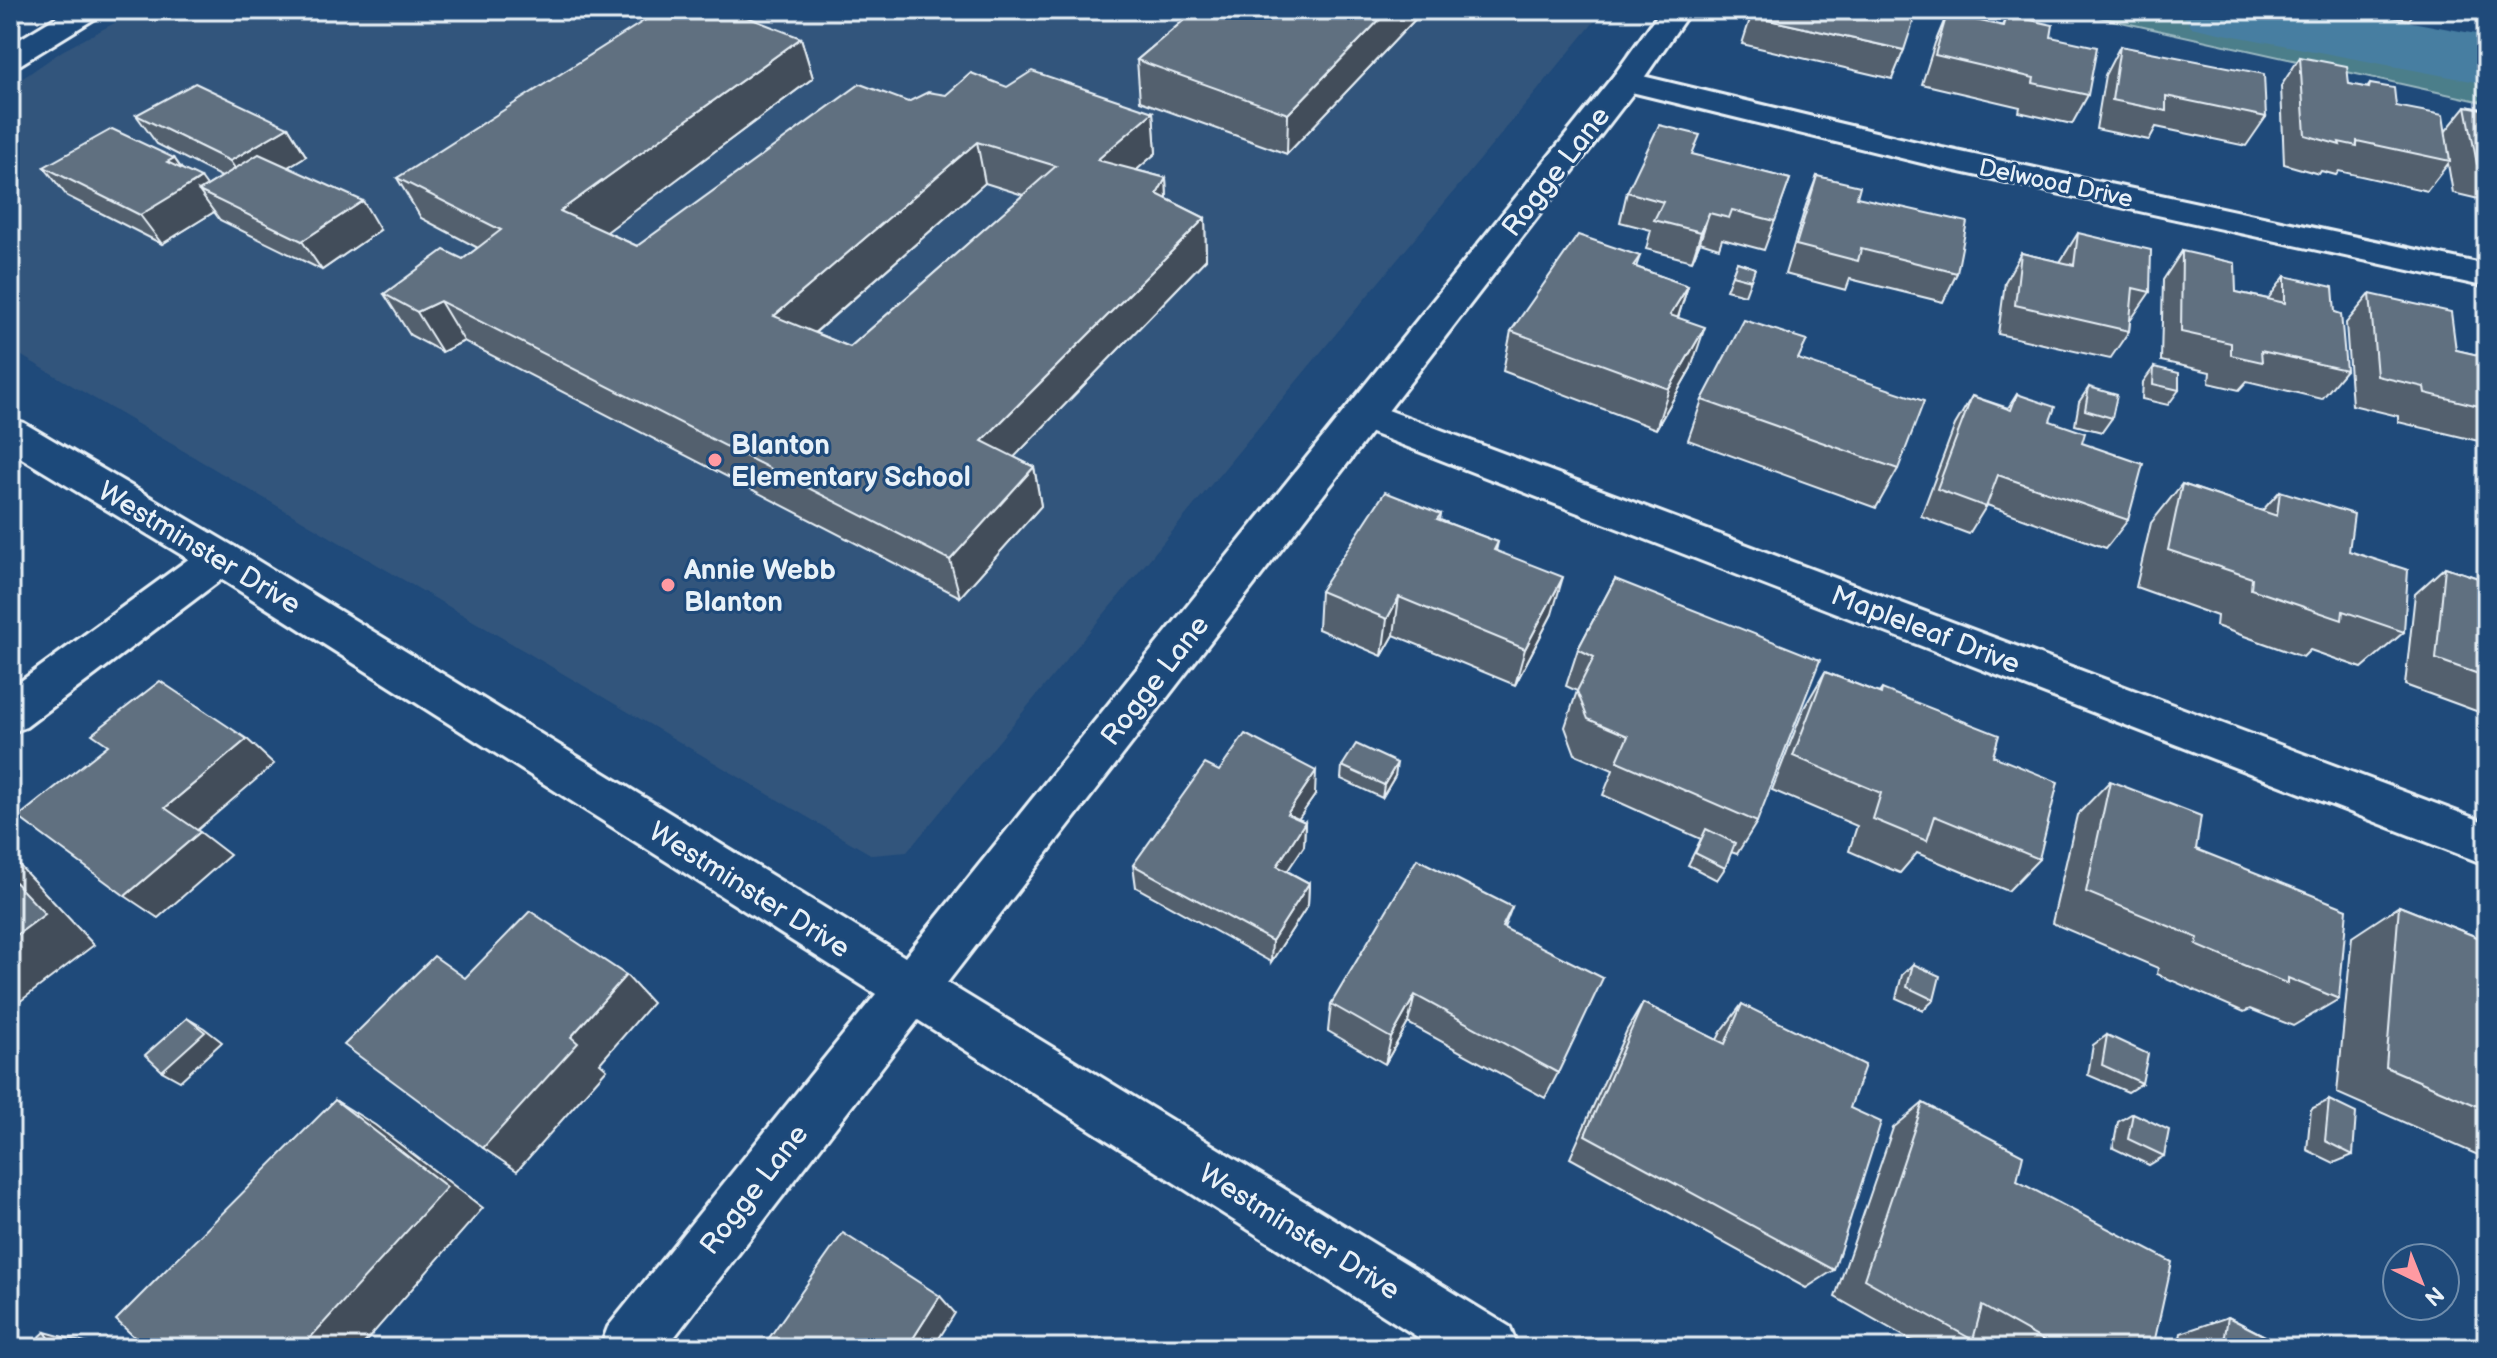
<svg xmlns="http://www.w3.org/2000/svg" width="2497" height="1358" viewBox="0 0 2497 1358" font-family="'Balsamiq Sans',sans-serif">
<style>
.built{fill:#32557c}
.green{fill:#4c7e8a;stroke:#9ab8c1;stroke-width:2}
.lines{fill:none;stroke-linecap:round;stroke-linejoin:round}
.river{fill:#467ea1;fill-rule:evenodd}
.minor-casing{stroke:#e8f1f8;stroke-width:6}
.tertiary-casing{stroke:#e8f1f8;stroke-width:6}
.minor{fill:#1f4a7a;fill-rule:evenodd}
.tertiary{fill:#1f4a7a;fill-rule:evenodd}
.wall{fill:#53606e;stroke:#e8f1f8;stroke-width:2;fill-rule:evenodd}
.shaded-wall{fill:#434e5a;stroke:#e8f1f8;stroke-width:2}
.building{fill:#607080;stroke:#e8f1f8;stroke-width:2;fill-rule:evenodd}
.poi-dot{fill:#ff9aa2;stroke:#1f4a7a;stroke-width:3}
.labels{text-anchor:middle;stroke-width:6;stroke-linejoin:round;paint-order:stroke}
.far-street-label{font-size:24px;fill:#e8f1f8;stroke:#1f4a7a}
.street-label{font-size:28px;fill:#e8f1f8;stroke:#1f4a7a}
.poi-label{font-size:28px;font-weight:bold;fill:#e8f1f8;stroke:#1f4a7a;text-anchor:start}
</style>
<rect width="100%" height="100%" fill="#1f4a7a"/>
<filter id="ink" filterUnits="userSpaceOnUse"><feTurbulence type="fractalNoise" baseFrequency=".0125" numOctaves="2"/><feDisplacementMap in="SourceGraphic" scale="16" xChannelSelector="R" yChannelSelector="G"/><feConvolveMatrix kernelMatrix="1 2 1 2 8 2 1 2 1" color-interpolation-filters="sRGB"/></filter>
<g filter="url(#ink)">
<path class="built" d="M139 10H1604L907 852 872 855 10 349V87L62 51Z"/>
<path class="green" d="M2067 10H2303L2487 44V103Z"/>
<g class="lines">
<path class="river" d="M2180 10H2347L2487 36V84L2219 33 2191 27Z"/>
<g class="minor-casing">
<g id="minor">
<path d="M68 10H104L99 16 21 64 10 67V45Z"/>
<path d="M1626 72 1942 148 2487 265V287L1942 168 1615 88 1611 81 1615 74Z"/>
<path d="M1364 401 2487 823V865L1351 425 1345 415 1351 405Z"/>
<path d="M220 542 235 547 241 558 235 569 26 727 10 733V689L205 547Z"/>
</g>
</g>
<g class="tertiary-casing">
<path id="tertiary" d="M1661 10H1691L1637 88 947 983 1510 1327 1518 1348H1435L918 1020 666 1348H600L608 1327 876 994 205 569 10 451V419L24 423 235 547 905 957 1615 74Z"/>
</g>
<use href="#minor" class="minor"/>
<use href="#tertiary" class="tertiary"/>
</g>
<g class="wall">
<path d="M1196 10H1424L1287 154 1140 101 1137 60Z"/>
<path d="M2385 10H2416L2409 20 2386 16Z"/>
<path d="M1947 14 2002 26 2007 15 2051 37 2088 95 2072 124 2019 112 2020 107 1922 84 1935 43Z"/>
<path d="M1751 16 1904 50 1892 79 1742 44Z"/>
<path d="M801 38 813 78 606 232 637 246 908 102 1007 87 1153 112 1156 153 1136 170 1166 178 1167 199 1205 218 1206 259 1014 457 1034 467 1041 506 960 597 464 341 442 352 410 335 384 294 463 259 478 248 421 218 397 178ZM985 183 1023 195 850 347 815 333Z"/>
<path d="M2120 46 2266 117 2246 146 2156 127 2149 140 2096 129 2105 75Z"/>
<path d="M2300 57 2349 84 2367 88 2370 84 2396 106 2445 132 2466 106 2487 110V201L2453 193 2448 164 2427 191 2339 171 2336 175 2321 171 2319 174 2284 164 2281 86Z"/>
<path d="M136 115 288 127 306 156 288 167 380 230 322 270 220 220 214 212 162 244 67 196 44 167 174 158 182 169 207 186 222 177 157 144Z"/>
<path d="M1694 155 1790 179 1764 250 1722 239 1719 248 1700 242 1692 261 1646 249 1651 230 1620 222 1627 192Z"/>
<path d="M1817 176 1857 197 1957 273 1943 302 1850 279 1846 290 1785 274 1806 205Z"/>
<path d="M2078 233 2150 292 2130 321 2129 331 2110 359 1998 334 2005 282 2021 253 2060 262Z"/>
<path d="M2182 251 2236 292 2268 299 2285 276 2335 312 2346 370 2322 399 2247 381 2239 390 2209 383 2210 372 2161 361 2163 280Z"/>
<path d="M1640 256 1636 267 1688 286 1678 318 1691 368 1656 429 1503 371 1511 331Z"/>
<path d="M1737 262 1755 268 1745 295 1726 290Z"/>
<path d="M2370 294 2456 350 2487 357V443L2398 422V416L2352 405 2346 323Z"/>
<path d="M1799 359 1898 469 1876 508 1688 440 1702 400Z"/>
<path d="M2154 367 2179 390 2168 405 2142 399 2143 382Z"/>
<path d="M2089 387 2112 418 2102 432 2075 425 2079 402Z"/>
<path d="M2017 394 2050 421 2082 443 2128 520 2106 548 1987 505 1969 534 1921 516 1955 425 1972 396 2008 408Z"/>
<path d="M2182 484 2262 511 2280 491 2349 551 2404 632 2362 668 2310 650 2303 657 2216 626 2217 616 2136 587 2151 523Z"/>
<path d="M1441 514 1440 520 1498 542 1496 551 1552 614 1515 685 1394 635 1382 656 1318 629 1320 591Z"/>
<path d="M2445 567 2487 581V715L2405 685 2415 594Z"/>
<path d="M1615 579 1757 822 1737 854 1731 852 1725 868 1717 880 1688 865 1701 839 1603 795 1613 770 1575 754 1565 727 1577 691 1566 686 1578 649Z"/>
<path d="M1825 672 1879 693 1882 689 1993 756 2039 859 2008 891 1917 853 1900 873 1881 865 1849 851 1857 826 1772 790 1804 708Z"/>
<path d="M1342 766 1395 776 1382 798 1341 779Z"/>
<path d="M1219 771 1315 795 1298 819 1305 822 1304 846 1287 871 1309 883 1308 905 1271 962 1136 887 1133 865Z"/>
<path d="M2110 781 2196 849 2339 999 2293 1026 2250 1009 2244 1012 2157 974 2158 968 2052 923 2077 815Z"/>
<path d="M2399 906 2487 941V1159L2337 1093 2352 937Z"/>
<path d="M1512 907 1504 928 1558 1073 1545 1098 1408 1023 1385 1064 1328 1031 1331 1004Z"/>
<path d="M1913 964 1934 1000 1923 1010 1896 998 1902 975Z"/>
<path d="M1643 1003 1717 1040 1721 1032 1742 1004 1850 1108 1834 1270 1806 1288 1570 1158 1627 1030Z"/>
<path d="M2107 1035 2142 1083 2128 1092 2088 1075 2093 1045Z"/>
<path d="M2329 1100 2353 1155 2334 1163 2307 1150 2311 1109Z"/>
<path d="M1923 1103 2017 1181 2153 1348H1992L1974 1338 1973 1340 1956 1348H1925L1835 1297 1893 1128Z"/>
<path d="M2133 1113 2164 1156 2149 1165 2113 1148 2118 1122Z"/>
<path d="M2228 1317 2288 1348H2178L2181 1333Z"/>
</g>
<g class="shaded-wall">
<path d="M1389 10H1424L1287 154 1288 114Z"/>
<path d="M801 38 813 78 580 252 560 211Z"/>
<path d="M1153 112 1156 153 1101 201 1097 160Z"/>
<path d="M288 127 306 156 250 190 230 161Z"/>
<path d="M977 142 985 183 788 356 774 316Z"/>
<path d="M174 158 192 184 201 178 216 199 199 191 214 212 162 244 140 215 167 162Z"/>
<path d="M1166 178 1168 219 1157 194Z"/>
<path d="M363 201 380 230 322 270 302 241Z"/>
<path d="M1709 213 1700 242 1692 261 1701 232Z"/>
<path d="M1205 218 1206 259 991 481 982 441Z"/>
<path d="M1688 286 1675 326 1670 315Z"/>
<path d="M440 301 464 341 442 352 417 312Z"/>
<path d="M1705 327 1691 368 1656 429 1669 389Z"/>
<path d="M1034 467 1041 506 960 597 950 560Z"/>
<path d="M10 566 17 572 10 577Z"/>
<path d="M1563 577 1552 614 1515 685 1525 649Z"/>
<path d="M1399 597 1394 635 1382 656 1387 619Z"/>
<path d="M247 739 274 764 195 832 165 808Z"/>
<path d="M1397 763 1395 776 1382 798 1384 785Z"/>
<path d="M1316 771 1315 795 1286 837 1287 814Z"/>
<path d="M1305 822 1304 846 1276 888 1277 866Z"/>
<path d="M200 832 230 855 158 918 125 896Z"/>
<path d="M10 858 17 863 94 945 10 1009Z"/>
<path d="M1309 883 1308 905 1271 962 1272 941Z"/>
<path d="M626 975 652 1003 600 1063 607 1069 517 1171 483 1148 571 1037Z"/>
<path d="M1415 995 1408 1023 1385 1064 1391 1038Z"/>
<path d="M187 1018 204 1028 222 1042 180 1081 162 1071Z"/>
<path d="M335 1100 375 1125 483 1208 360 1348H301Z"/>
<path d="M940 1296 955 1313 933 1348H907Z"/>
<path d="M45 1332 103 1348H56Z"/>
</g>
<g class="building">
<path d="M661 10H729L801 38 560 211 637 246 860 84 908 102 928 92 946 95 971 73 1007 87 1032 71 1153 112 1097 160 1166 178 1157 194 1205 218 982 441 1034 467 950 560 440 301 417 312 384 294 444 250 463 259 501 230 397 178ZM977 142 1056 166 850 347 774 316Z"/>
<path d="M1196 10H1389L1288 114 1137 60Z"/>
<path d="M1754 10H1917L1904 50 1751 16Z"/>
<path d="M1947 14 2004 26 2007 15 2053 25 2051 37 2097 47 2088 95 2033 83 2034 78 1935 55Z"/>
<path d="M2120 46 2264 74 2266 117 2166 96V111L2112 100Z"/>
<path d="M2300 57 2347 66 2349 84 2369 88 2370 84 2394 88 2396 106 2443 115 2450 161 2357 141V146L2339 142 2340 145 2305 135Z"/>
<path d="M195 83 288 127 230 161 136 115Z"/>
<path d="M2466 106 2487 110V166L2477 164Z"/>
<path d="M1659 125 1700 135 1692 154 1790 179 1775 221 1732 210 1729 218 1709 213 1701 232 1654 220 1663 202 1627 192Z"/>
<path d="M112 129 174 158 167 162 201 178 140 215 44 167Z"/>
<path d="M259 154 363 201 302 241 199 191Z"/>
<path d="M1817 176 1860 186 1857 197 1967 222 1957 273 1861 249 1858 261 1796 245Z"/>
<path d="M2078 233 2151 250 2150 292 2133 288 2129 331 2015 305 2021 253 2074 265Z"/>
<path d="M1578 235 1640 256 1633 266 1688 286 1670 315 1705 327 1669 389 1511 331Z"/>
<path d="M2182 251 2235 263 2236 292 2285 303V276L2333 287 2335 312 2341 314 2346 370 2261 351 2262 362 2231 355V343L2181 332Z"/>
<path d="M1737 262 1755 268 1751 280 1732 275Z"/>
<path d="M2370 294 2451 312 2456 350 2487 357V408L2425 393 2424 387 2377 376Z"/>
<path d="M1744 320 1807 340 1798 359 1924 401 1898 469 1702 400Z"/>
<path d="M2154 367 2179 373V390L2153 384Z"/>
<path d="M2089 387 2117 395 2112 418 2085 410Z"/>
<path d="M2017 394 2055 407 2050 421 2085 433 2082 443 2143 464 2128 520 1998 475 1986 507 1937 489 1972 396 2011 410Z"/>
<path d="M2182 484 2277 516 2280 491 2354 514 2349 551 2408 570 2404 632 2343 611 2342 620 2251 589 2252 578 2168 550Z"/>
<path d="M1385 492 1441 514 1437 519 1498 542 1494 550 1563 577 1525 649 1399 597 1387 619 1320 591Z"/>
<path d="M2445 567 2487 581V677L2436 659Z"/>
<path d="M1615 579 1820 660 1757 822 1617 761 1628 736 1588 719 1577 691 1594 657 1578 649Z"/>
<path d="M1825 672 1881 694 1882 689 1999 735 1993 756 2058 782 2039 859 1935 816 1927 841 1907 833 1873 819 1881 793 1793 756Z"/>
<path d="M160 681 247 739 165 808 200 832 125 896 18 817 108 745 92 734Z"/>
<path d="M1245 734 1316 771 1287 814 1305 822 1277 866 1309 883 1272 941 1133 865 1205 764 1219 771Z"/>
<path d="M1356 744 1397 763 1384 785 1342 766Z"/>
<path d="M2110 781 2201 816 2196 849 2347 909 2339 999 2288 978V984L2196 945 2198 938 2086 892Z"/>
<path d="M1706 829 1735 843 1725 868 1695 853Z"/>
<path d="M1417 859 1512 907 1502 927 1603 978 1558 1073 1415 995 1391 1038 1331 1004Z"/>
<path d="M10 877 45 914 10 940Z"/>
<path d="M2399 906 2487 941V1110L2386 1067Z"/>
<path d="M530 911 626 975 571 1037 578 1043 483 1148 344 1045 434 956 465 978Z"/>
<path d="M1913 964 1940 976 1934 1000 1907 987Z"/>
<path d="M1643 1003 1725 1044 1742 1004 1865 1065 1850 1108 1881 1122 1834 1270 1585 1135Z"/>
<path d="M187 1018 205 1032 162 1071 145 1055Z"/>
<path d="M2107 1035 2148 1054 2142 1083 2102 1065Z"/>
<path d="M335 1100 447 1187 301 1348H146L116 1320Z"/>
<path d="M2329 1100 2356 1113 2353 1155 2325 1141Z"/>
<path d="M1923 1103 2023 1155 2017 1181 2172 1262 2153 1348H2057L1982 1306 1973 1340 1864 1279Z"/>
<path d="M2133 1113 2169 1130 2164 1156 2128 1139Z"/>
<path d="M843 1233 940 1296 907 1348H762Z"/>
<path d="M2228 1317 2288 1348H2223Z"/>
<path d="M45 1332 56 1348H27Z"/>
</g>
</g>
<g class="poi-dot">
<circle cx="715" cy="460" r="8"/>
<circle cx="668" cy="585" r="8"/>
</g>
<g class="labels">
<g class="far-street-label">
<text transform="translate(2056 183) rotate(12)" y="8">Delwood Drive</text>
</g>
<g class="street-label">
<text transform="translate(1555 171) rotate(-52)" y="10">Rogge Lane</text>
<text transform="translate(200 547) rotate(31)" y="10">Westminster Drive</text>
<text transform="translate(1926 629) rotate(21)" y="10">Mapleleaf Drive</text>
<text transform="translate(1154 680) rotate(-52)" y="10">Rogge Lane</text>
<text transform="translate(750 889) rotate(32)" y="10">Westminster Drive</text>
<text transform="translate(753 1189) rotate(-52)" y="10">Rogge Lane</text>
<text transform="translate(1300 1231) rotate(32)" y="10">Westminster Drive</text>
</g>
<g class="poi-label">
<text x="731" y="454">Blanton<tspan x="731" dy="32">Elementary School</tspan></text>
<text x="684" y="579">Annie Webb<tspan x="684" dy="32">Blanton</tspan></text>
</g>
</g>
<rect width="2497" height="1358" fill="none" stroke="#1f4a7a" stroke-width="40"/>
<rect x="20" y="20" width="2457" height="1318" fill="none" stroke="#e8f1f8" stroke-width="3" filter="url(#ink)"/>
<g transform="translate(2421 1282) rotate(137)"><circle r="38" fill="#1f4a7a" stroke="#6f8dac" stroke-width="2"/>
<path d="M0-6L14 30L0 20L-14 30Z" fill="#ff9aa2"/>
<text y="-12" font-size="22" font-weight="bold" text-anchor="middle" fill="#e8f1f8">N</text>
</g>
</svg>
